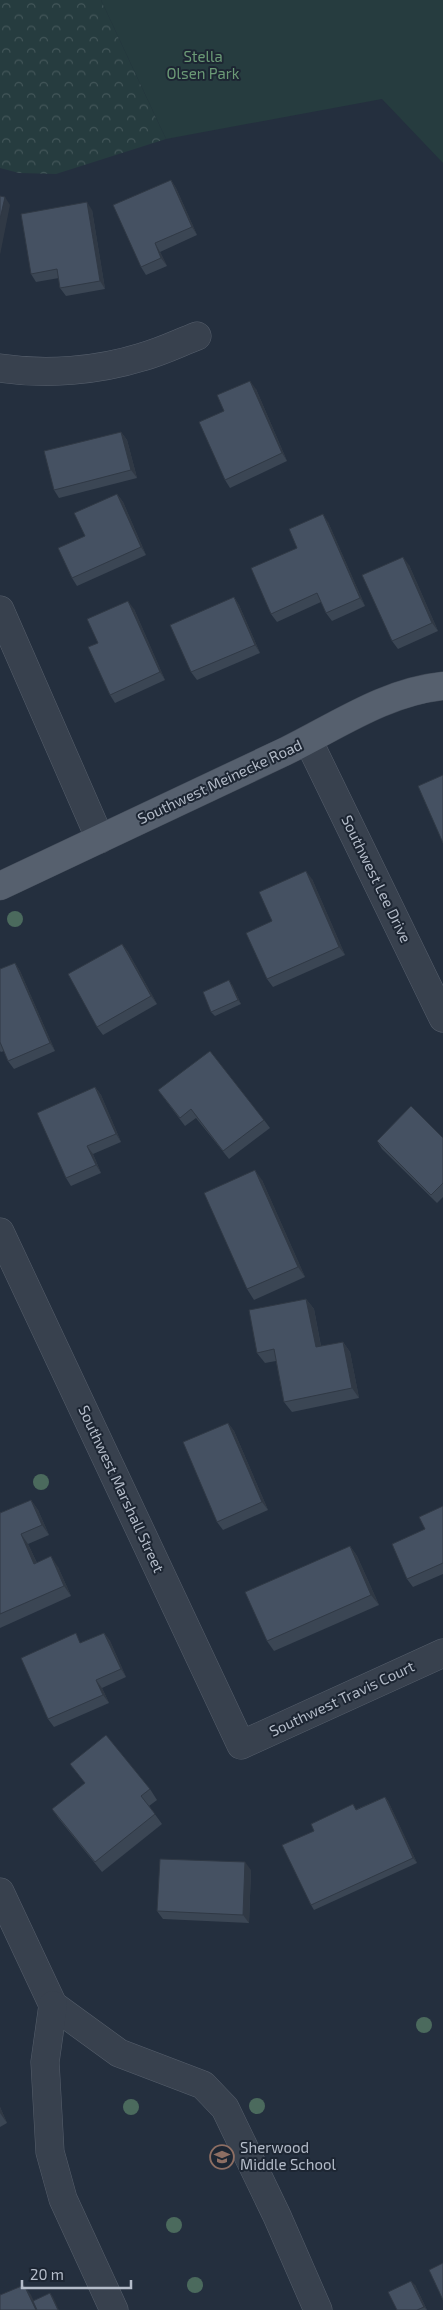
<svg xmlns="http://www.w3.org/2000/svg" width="443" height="2310" viewBox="0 0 443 2310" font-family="'Exo 2',sans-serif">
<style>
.forest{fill:url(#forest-crowns)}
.green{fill:#263c3f}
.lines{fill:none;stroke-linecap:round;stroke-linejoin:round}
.minor-casing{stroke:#565f6c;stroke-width:29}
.major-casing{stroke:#414a57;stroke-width:29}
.minor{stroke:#38414e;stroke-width:28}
.major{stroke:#56606e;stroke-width:28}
.tree{fill:#4b6a5d}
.wall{fill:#3b4654}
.shaded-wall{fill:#303945}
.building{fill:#455162;stroke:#303945}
.labels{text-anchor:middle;stroke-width:4;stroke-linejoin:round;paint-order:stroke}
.park-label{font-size:15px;fill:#6b9a76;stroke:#1d2633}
.street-label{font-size:15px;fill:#b4bcc9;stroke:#1d2633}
.poi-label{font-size:15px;fill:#b4bcc9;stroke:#1d2633;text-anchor:start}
</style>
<defs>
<pattern id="forest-crowns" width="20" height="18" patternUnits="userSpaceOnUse" patternTransform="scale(1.25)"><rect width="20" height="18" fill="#263c3f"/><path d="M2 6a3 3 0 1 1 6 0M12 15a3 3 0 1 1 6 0" fill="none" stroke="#435659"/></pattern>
</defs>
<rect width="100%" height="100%" fill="#242f3e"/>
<path class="forest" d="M0 0H101L166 139 56 174 19 173 0 168Z"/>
<path class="green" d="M101 0H443V163L382 99 166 139Z"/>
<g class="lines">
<g class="minor-casing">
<g id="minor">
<path d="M0 368C46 375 97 371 142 357 161 352 179 343 197 336"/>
<path d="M0 610 100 839"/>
<path d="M308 740 443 1018"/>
<path d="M0 1232 241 1745 443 1653"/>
<path d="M0 1892 53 2005 119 2053 203 2085 225 2108 277 2216 318 2310"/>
<path d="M53 2005 45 2062 50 2152 63 2199 114 2310"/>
</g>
</g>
<g class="major-casing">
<path id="major" d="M0 886C96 841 191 796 286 751 337 726 385 692 443 686"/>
</g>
<use href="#minor" class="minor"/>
<use href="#major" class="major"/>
</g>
<g class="tree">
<circle cx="15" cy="919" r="8"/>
<circle cx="41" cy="1482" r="8"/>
<circle cx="424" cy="2025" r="8"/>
<circle cx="257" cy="2106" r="8"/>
<circle cx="131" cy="2107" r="8"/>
<circle cx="174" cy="2225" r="8"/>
<circle cx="195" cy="2285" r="8"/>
</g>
<g class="wall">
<path d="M171 180 176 188 197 235 160 252 167 266 146 275 141 267Z"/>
<path d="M92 210 105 289 66 296 60 288 59 278 36 282 31 274Z"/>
<path d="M256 389 287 461 230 488 225 480 224 411Z"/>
<path d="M121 432 127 440 137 478 59 498 54 490Z"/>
<path d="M117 494 123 502 146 555 77 586 72 578Z"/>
<path d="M328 522 365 606 332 621 326 613 321 602 277 622 271 614 297 548Z"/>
<path d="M409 565 438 631 398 649 392 641Z"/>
<path d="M234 597 239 605 260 653 197 680 191 672Z"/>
<path d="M134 609 165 680 115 703 110 695Z"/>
<path d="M312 879 345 955 273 987 267 979 272 921Z"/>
<path d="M122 944 128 952 157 1004 103 1035 97 1027Z"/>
<path d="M15 963 20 971 55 1051 14 1069 8 1061 4 1051 1 1052 0 1051V969Z"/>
<path d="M232 985 241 1004 215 1016 211 1012Z"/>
<path d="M95 1087 101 1095 121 1142 93 1154 101 1173 71 1186 66 1178Z"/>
<path d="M158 1090 264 1120 270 1128 229 1159 196 1118 185 1126Z"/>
<path d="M443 1138V1197L437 1203 382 1149 377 1141Z"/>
<path d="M262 1180 305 1277 254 1300 247 1289Z"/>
<path d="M306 1299 314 1309 321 1346 343 1342 350 1352 359 1398 292 1412 284 1402 276 1361 265 1363 257 1353Z"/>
<path d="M228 1423 234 1431 268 1510 223 1530 217 1522Z"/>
<path d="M31 1500 38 1510 49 1535 28 1544 37 1563 58 1567 71 1596 0 1628V1513Z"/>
<path d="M443 1506V1574L413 1587 407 1579 425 1529Z"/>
<path d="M350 1546 357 1556 379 1605 274 1651 267 1641Z"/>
<path d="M104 1633 110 1641 126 1677 102 1688 109 1703 54 1727 48 1719 82 1642Z"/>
<path d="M70 1764 150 1789 157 1800 149 1806 162 1824 102 1872 59 1819 52 1809 85 1783Z"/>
<path d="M385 1797 388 1801 417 1863 314 1910 311 1905 314 1831 357 1809Z"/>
<path d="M251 1870 249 1923 163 1919 157 1911Z"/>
<path d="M0 2107 7 2123 0 2127Z"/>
<path d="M415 2285 427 2310H397Z"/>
</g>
<g class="shaded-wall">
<path d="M171 180 176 188 197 235 192 227Z"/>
<path d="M5 197 10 205 0 255V219Z"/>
<path d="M87 202 92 210 105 289 100 281Z"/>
<path d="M155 243 160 252 167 266 161 258Z"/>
<path d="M250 381 256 389 287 461 282 453Z"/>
<path d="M121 432 127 440 137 478 131 470Z"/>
<path d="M117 494 123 502 146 555 141 547Z"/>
<path d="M323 514 328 522 365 606 360 598Z"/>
<path d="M403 557 409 565 438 631 432 623Z"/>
<path d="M234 597 239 605 260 653 255 645Z"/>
<path d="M128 601 134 609 165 680 160 672Z"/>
<path d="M306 871 312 879 345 955 339 947Z"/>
<path d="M122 944 128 952 157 1004 151 996Z"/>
<path d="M15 963 20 971 55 1051 50 1043Z"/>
<path d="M229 980 232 985 241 1004 238 1000Z"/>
<path d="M95 1087 101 1095 121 1142 116 1134Z"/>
<path d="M87 1146 93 1154 101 1173 96 1165Z"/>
<path d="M255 1170 262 1180 305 1277 298 1267Z"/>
<path d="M306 1299 314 1309 323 1358 316 1347Z"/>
<path d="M343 1342 350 1352 359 1398 352 1388Z"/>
<path d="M228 1423 234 1431 268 1510 262 1502Z"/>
<path d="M31 1500 38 1510 49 1535 42 1525Z"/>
<path d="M21 1534 28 1544 42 1574 34 1564Z"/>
<path d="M350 1546 357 1556 379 1605 371 1595Z"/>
<path d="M51 1556 58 1567 71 1596 64 1586Z"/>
<path d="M104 1633 110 1641 126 1677 121 1669Z"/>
<path d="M96 1680 102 1688 109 1703 103 1695Z"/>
<path d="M385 1797 388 1801 417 1863 413 1858Z"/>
<path d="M245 1862 251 1870 249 1923 243 1915Z"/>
<path d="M0 2107 7 2123 0 2113Z"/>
<path d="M411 2281 415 2285 427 2310 424 2307Z"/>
<path d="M24 2285 31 2295 38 2310H36Z"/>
<path d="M50 2293 53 2297 59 2310H58Z"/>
</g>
<g class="building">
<path d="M171 180 192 227 155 243 161 258 141 267 113 205Z"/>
<path d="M0 196 5 197 0 219Z"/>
<path d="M87 202 100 281 60 288 57 269 31 274 21 214Z"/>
<path d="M250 381 282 453 225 480 199 422 224 411 217 395Z"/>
<path d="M121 432 131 470 54 490 44 451Z"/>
<path d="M117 494 141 547 72 578 58 548 85 536 74 513Z"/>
<path d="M323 514 360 598 326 613 317 593 271 614 251 568 297 548 289 529Z"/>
<path d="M403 557 432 623 392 641 362 575Z"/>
<path d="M234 597 255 645 191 672 170 625Z"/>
<path d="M128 601 160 672 110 695 88 647 98 643 87 619Z"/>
<path d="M443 775V843L418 786Z"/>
<path d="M306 871 339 947 267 979 246 933 272 921 259 892Z"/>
<path d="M122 944 151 996 97 1027 68 974Z"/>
<path d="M15 963 50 1043 8 1061 0 1042V969Z"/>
<path d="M229 980 238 1000 211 1012 203 992Z"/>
<path d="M210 1051 264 1120 223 1151 191 1109 180 1118 158 1090Z"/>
<path d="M95 1087 116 1134 87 1146 96 1165 66 1178 37 1113Z"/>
<path d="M411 1106 443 1138V1183L431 1195 377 1141Z"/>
<path d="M255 1170 298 1267 247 1289 204 1193Z"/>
<path d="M306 1299 316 1347 343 1342 352 1388 284 1402 274 1349 257 1353 249 1310Z"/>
<path d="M228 1423 262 1502 217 1522 183 1442Z"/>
<path d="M31 1500 42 1525 21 1534 34 1564 51 1556 64 1586 0 1614V1513Z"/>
<path d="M443 1506V1563L407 1579 392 1544 425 1529 419 1517Z"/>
<path d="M350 1546 371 1595 267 1641 245 1592Z"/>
<path d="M76 1633 80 1643 104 1633 121 1669 96 1680 103 1695 48 1719 21 1658Z"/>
<path d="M106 1735 150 1789 141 1796 155 1814 95 1862 52 1809 85 1783 70 1764Z"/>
<path d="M385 1797 413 1858 311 1905 282 1845 314 1831 311 1824 353 1804 356 1810Z"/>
<path d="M160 1859 245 1862 243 1915 157 1911Z"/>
<path d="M443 2263V2300L429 2270Z"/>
<path d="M411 2281 424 2307 417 2310H397L388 2292Z"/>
<path d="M24 2285 36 2310H0V2295Z"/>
<path d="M50 2293 58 2310H37L33 2301Z"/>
</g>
<defs>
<g id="school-ring" transform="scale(1.25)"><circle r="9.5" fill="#1d2633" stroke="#8d6e63" stroke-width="1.5"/><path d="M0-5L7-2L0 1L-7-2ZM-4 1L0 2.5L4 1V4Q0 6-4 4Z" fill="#8d6e63"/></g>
</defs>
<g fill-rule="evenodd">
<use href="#school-ring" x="222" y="2157"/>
</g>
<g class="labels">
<g class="park-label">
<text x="203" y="62">Stella<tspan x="203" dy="17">Olsen Park</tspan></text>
</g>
<g class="street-label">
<text transform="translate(220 782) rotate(-25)" y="5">Southwest Meinecke Road</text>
<text transform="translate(376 879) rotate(64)" y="5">Southwest Lee Drive</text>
<text transform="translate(121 1489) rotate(65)" y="5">Southwest Marshall Street</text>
<text transform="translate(342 1699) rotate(-25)" y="5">Southwest Travis Court</text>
</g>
<g class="poi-label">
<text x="240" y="2153">Sherwood<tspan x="240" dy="17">Middle School</tspan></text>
</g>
</g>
<path d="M22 2280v8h109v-8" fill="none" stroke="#b4bcc9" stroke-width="2.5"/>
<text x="30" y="2280" font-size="15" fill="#b4bcc9" stroke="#1d2633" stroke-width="4" paint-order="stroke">20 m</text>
</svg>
